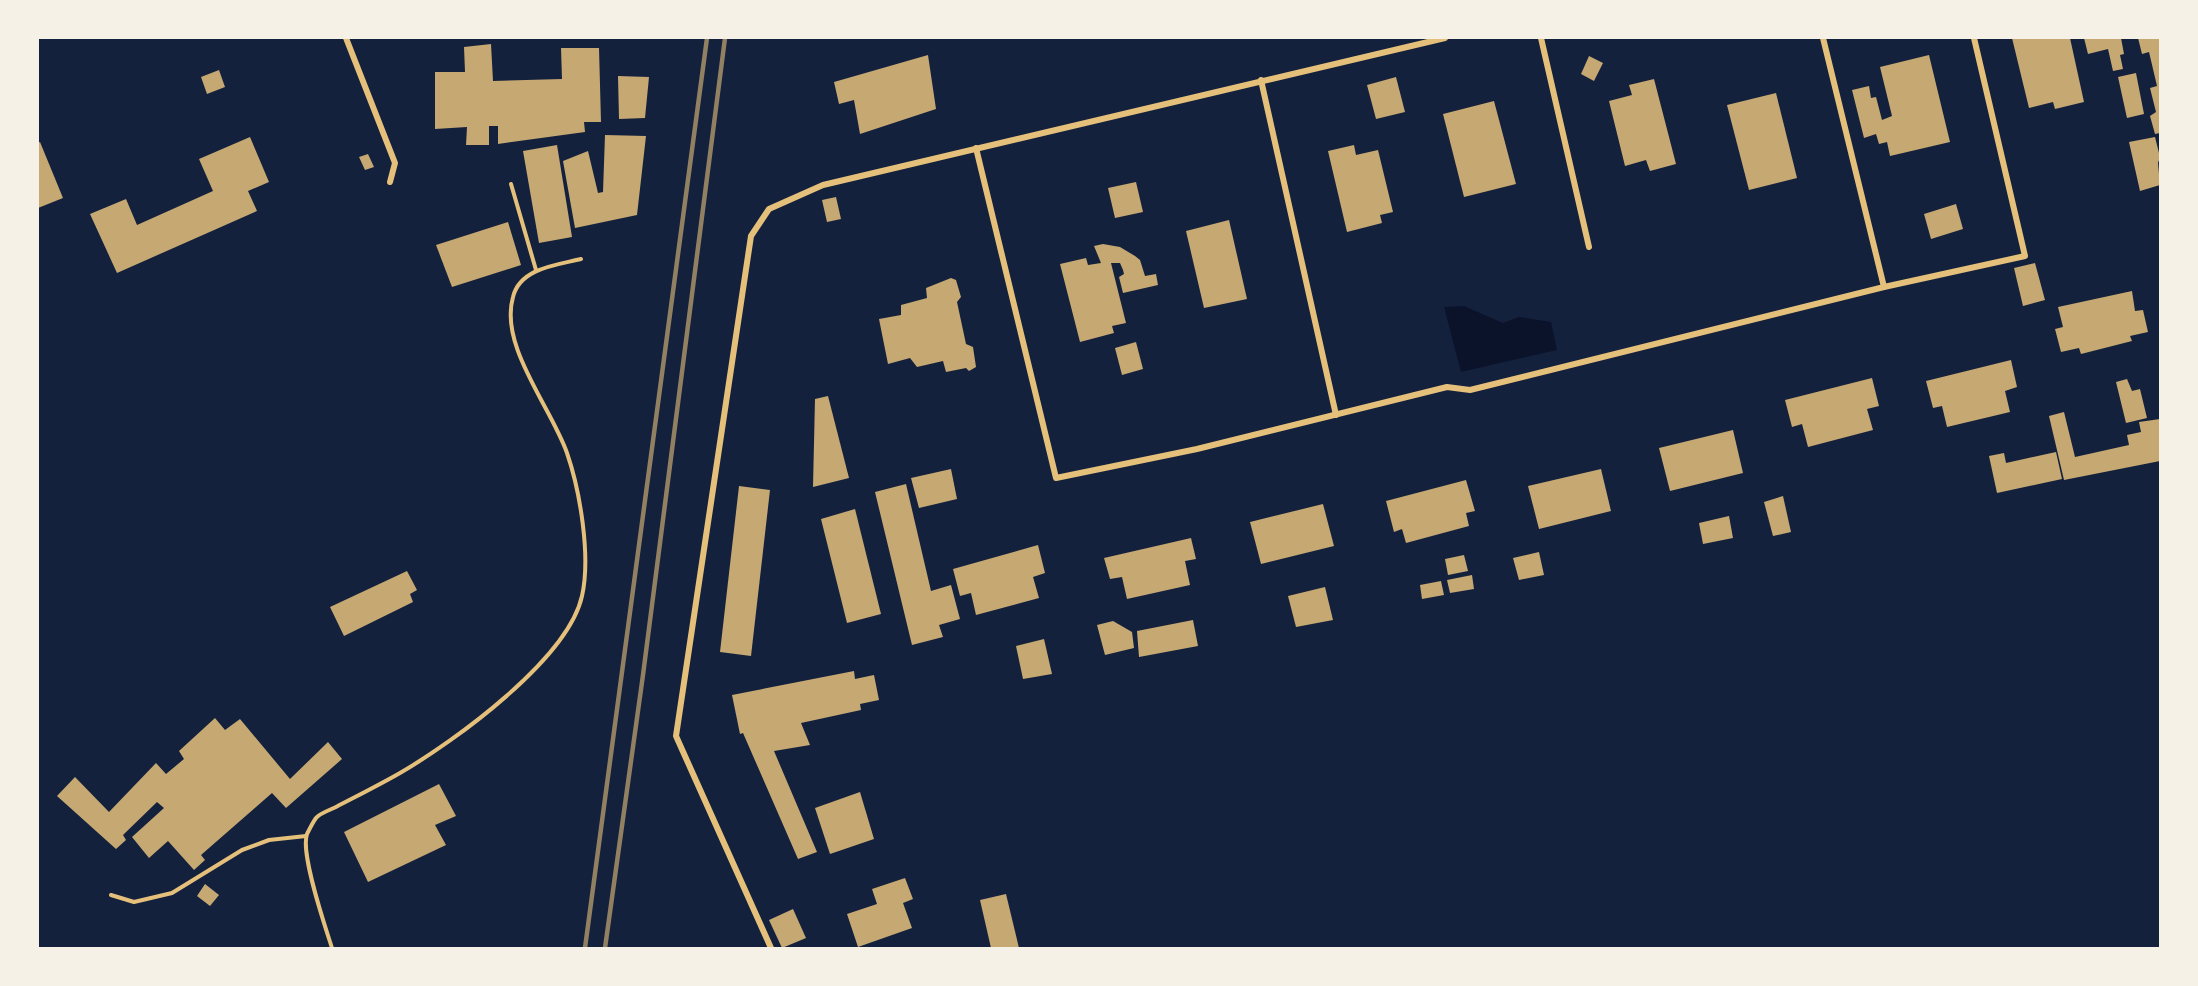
<svg xmlns="http://www.w3.org/2000/svg" width="2198" height="986" viewBox="0 0 2198 986" font-family="Cabin,sans-serif">
<style>
.water{fill:#0b132b}
.building{fill:#c6a872}
.lines{fill:none;stroke-linecap:round;stroke-linejoin:round}
.path{stroke:#e5c07b;stroke-width:4}
.minor{stroke:#e5c07b;stroke-width:6}
.rail{stroke:#918062;stroke-width:4.5}
</style>
<rect width="100%" height="100%" fill="#14213d"/>
<path class="water" d="M1464 306 1503 323 1519 317 1551 322 1557 350 1461 372 1444 307Z"/>
<g class="building">
<path d="M2012 38H2070L2084 102 2055 109 2053 102 2029 108Z"/>
<path d="M2084 38H2121L2124 54 2120 55 2123 69 2113 71 2108 49 2088 54Z"/>
<path d="M2138 38H2160V133L2155 134 2150 116 2156 112 2150 88 2157 86 2149 52 2142 54Z"/>
<path d="M491 44 493 81 562 79 561 48H599L601 122H584L585 132 498 144V126H489V145H466L467 127 435 129V72H465L464 47Z"/>
<path d="M928 55 936 109 860 134 854 100 839 104 834 82Z"/>
<path d="M1929 55 1950 142 1890 156 1887 142 1879 144 1876 134 1864 138 1852 90 1869 86 1871 98 1876 97 1882 120 1892 116 1880 67Z"/>
<path d="M1589 56 1603 63 1594 81 1581 74Z"/>
<path d="M219 70 225 87 207 94 201 77Z"/>
<path d="M2136 73 2144 114 2127 118 2118 77Z"/>
<path d="M618 76 649 77 645 118 619 119Z"/>
<path d="M1396 77 1405 112 1376 119 1367 85Z"/>
<path d="M1654 79 1676 164 1650 171 1646 160 1625 166 1609 101 1632 95 1629 85Z"/>
<path d="M1776 93 1797 178 1749 190 1727 105Z"/>
<path d="M1494 101 1516 184 1464 197 1443 114Z"/>
<path d="M605 135 646 136 637 215 575 228 563 161 588 151 598 193 603 192Z"/>
<path d="M250 137 269 182 248 191 257 211 117 273 90 214 126 199 137 225 213 191 199 159Z"/>
<path d="M2155 137 2160 157 2158 163 2160 185 2140 191 2129 142Z"/>
<path d="M40 142 63 198 38 208V143Z"/>
<path d="M557 145 572 237 539 243 523 151Z"/>
<path d="M1354 145 1356 155 1378 150 1393 212 1380 215 1382 223 1347 232 1328 151Z"/>
<path d="M368 154 374 167 365 170 359 157Z"/>
<path d="M1136 182 1143 212 1115 218 1108 188Z"/>
<path d="M836 197 841 219 827 222 822 200Z"/>
<path d="M1956 204 1963 229 1931 239 1924 214Z"/>
<path d="M1229 220 1247 299 1204 308 1186 231Z"/>
<path d="M508 222 521 265 452 287 436 245Z"/>
<path d="M1103 244 1120 247 1135 256 1140 260 1145 276 1156 274 1158 285 1123 293 1119 277 1124 274 1123 270 1120 263H1111L1126 323 1112 326 1114 333 1080 342 1060 264 1086 258 1088 265 1101 263 1094 246Z"/>
<path d="M2035 263 2045 300 2023 306 2014 268Z"/>
<path d="M951 278 956 280 961 297 957 302 966 344 973 347 976 367 969 371 966 368 946 372 943 361 917 367 910 358 888 364 879 319 901 315V305L927 298 926 288Z"/>
<path d="M2132 291 2135 311 2143 310 2148 332 2130 336 2132 341 2081 354 2079 348 2061 352 2055 329 2063 327 2058 307Z"/>
<path d="M1136 342 1143 369 1122 375 1115 348Z"/>
<path d="M2011 360 2017 387 2005 391 2010 412 1947 427 1942 406 1933 408 1926 381Z"/>
<path d="M1872 378 1879 406 1867 409 1873 430 1808 447 1802 424 1792 427 1785 400Z"/>
<path d="M2127 379 2132 391 2140 389 2147 418 2126 423 2116 382Z"/>
<path d="M828 396 849 478 813 487 815 399Z"/>
<path d="M2064 412 2075 457 2129 445 2127 435 2141 432 2139 422 2160 419V461L2064 480 2049 416Z"/>
<path d="M1733 430 1743 473 1670 491 1659 448Z"/>
<path d="M2056 452 2062 479 1997 493 1989 456 2004 453 2006 463Z"/>
<path d="M951 469 957 499 919 508 911 478Z"/>
<path d="M1601 469 1611 511 1539 529 1528 486Z"/>
<path d="M1466 480 1475 511 1466 513 1469 526 1406 543 1402 529 1394 532 1386 501Z"/>
<path d="M906 484 931 591 951 585 960 619 939 625 943 637 912 645 875 492Z"/>
<path d="M739 486 770 490 751 656 720 652Z"/>
<path d="M1783 496 1791 532 1773 536 1764 502Z"/>
<path d="M1323 504 1334 546 1261 564 1250 522Z"/>
<path d="M855 509 881 614 847 623 821 519Z"/>
<path d="M1729 516 1733 538 1703 544 1699 523Z"/>
<path d="M1191 538 1196 559 1185 561 1190 585 1127 599 1122 577 1110 579 1104 558Z"/>
<path d="M1038 545 1045 573 1033 577 1039 598 976 615 971 593 960 596 953 569Z"/>
<path d="M1539 552 1544 575 1519 580 1513 558Z"/>
<path d="M1464 555 1468 571 1448 575 1445 559Z"/>
<path d="M407 571 417 590 410 594 413 602 344 636 330 607Z"/>
<path d="M1472 575 1474 589 1450 593 1447 580Z"/>
<path d="M1441 581 1444 595 1422 599 1420 585Z"/>
<path d="M1325 587 1333 620 1296 627 1288 596Z"/>
<path d="M1193 620 1198 646 1139 657 1137 631Z"/>
<path d="M1113 621 1132 632 1134 648 1105 655 1097 625Z"/>
<path d="M1044 639 1052 674 1023 679 1016 646Z"/>
<path d="M854 671 855 679 874 675 879 700 860 704 861 710 801 723 810 745 774 751 817 852 798 859 743 733 740 734 732 695Z"/>
<path d="M215 718 225 730 240 719 290 779 328 742 342 759 286 808 272 793 201 855 205 860 194 870 168 841 149 858 132 837 164 808 157 802 123 835 126 840 116 849 57 796 75 777 109 812 156 763 166 774 184 759 179 751Z"/>
<path d="M439 784 456 816 435 825 446 845 368 882 344 832Z"/>
<path d="M860 792 874 839 830 854 815 808Z"/>
<path d="M905 878 913 899 903 903 912 928 858 947 847 914 877 904 872 889Z"/>
<path d="M205 884 219 895 210 906 197 896Z"/>
<path d="M1006 894 1019 948H991L980 900Z"/>
<path d="M793 909 806 938 782 948 769 920Z"/>
</g>
<g class="lines">
<g class="path">
<path d="M511 184 536 270"/>
<path d="M111 895 134 902 172 893 242 850 269 840 306 836"/>
<path d="M332 948C325 926 300 853 307 834 309 830 313 822 316 818 320 813 330 810 336 807 357 796 379 785 400 773 455 741 568 659 582 596 591 556 580 491 567 453 551 407 499 346 513 297 520 268 557 265 581 259"/>
</g>
<g class="minor">
<path d="M346 38 395 163 390 182"/>
<path d="M1541 38 1589 247"/>
<path d="M1823 38 1884 287"/>
<path d="M1261 80 1336 415"/>
<path d="M976 148 1056 478 1197 449 1447 387 1470 390 1884 287 2025 256 1974 38"/>
<path d="M771 948 676 736 751 236 769 209 823 185 1445 38"/>
</g>
<g class="rail">
<path d="M585 948 707 38"/>
<path d="M605 948 643 675 725 38"/>
</g>
</g>
<rect width="2198" height="986" fill="none" stroke="#f6f1e7" stroke-width="78"/>
</svg>
